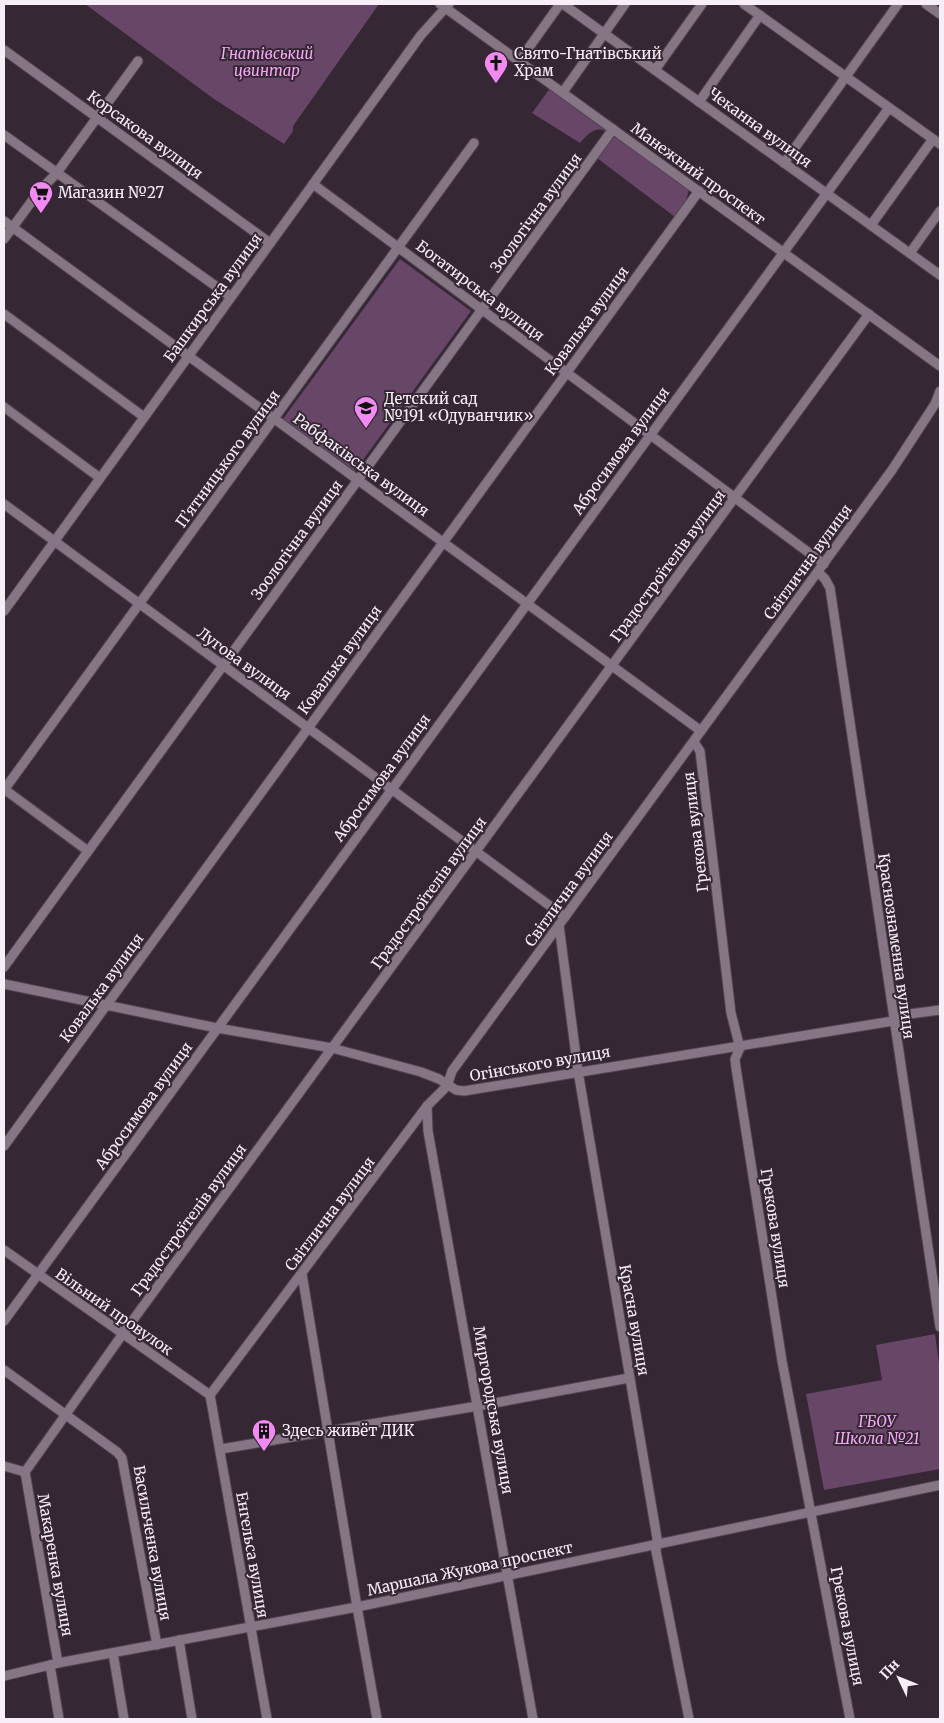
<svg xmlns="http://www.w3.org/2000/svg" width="944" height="1723" viewBox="0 0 944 1723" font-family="Merriweather,serif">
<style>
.green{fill:#674667}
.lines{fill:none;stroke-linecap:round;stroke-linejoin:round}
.minor-casing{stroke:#514551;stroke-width:11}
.minor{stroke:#867585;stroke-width:9}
.labels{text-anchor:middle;stroke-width:4;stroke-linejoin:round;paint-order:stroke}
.park-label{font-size:15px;font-style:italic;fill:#f6a8f5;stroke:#352734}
.poi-label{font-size:15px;fill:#f8eef7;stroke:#352734;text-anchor:start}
.street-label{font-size:15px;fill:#f8eef7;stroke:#352734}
</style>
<rect width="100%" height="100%" fill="#352734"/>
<g class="green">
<path d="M85 4H379L293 126V131L284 144 214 99Z"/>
<path d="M551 87 607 128 605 131C595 126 587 135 580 143L532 113Z"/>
<path d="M619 136 689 189 686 201 675 217 597 158 612 138Z"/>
<path d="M400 259 471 311 355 471 283 419Z"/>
<path d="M935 1334 940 1371V1469L824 1490 806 1394 882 1380 876 1345Z"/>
</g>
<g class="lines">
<g class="minor-casing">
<g id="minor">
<path d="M440 4 940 366"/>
<path d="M563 4 940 275"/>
<path d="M744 4 940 144"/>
<path d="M926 4 940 14"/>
<path d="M4 50 270 243"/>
<path d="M520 60 560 4"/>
<path d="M655 70 702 4"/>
<path d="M563 92 625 4"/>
<path d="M699 102 760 15"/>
<path d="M4 135 231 297"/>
<path d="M784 163 898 4"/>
<path d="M313 184 824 564"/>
<path d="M4 221 701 731"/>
<path d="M871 225 933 139"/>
<path d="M4 239 40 190 56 174 138 61"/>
<path d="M910 253 940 211"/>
<path d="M4 314 144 417"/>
<path d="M4 407 100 478"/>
<path d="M4 504 565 917"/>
<path d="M818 572 825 579 830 588 940 1327"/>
<path d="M4 611 421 35 449 4"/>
<path d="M694 742 700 751 731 1013 740 1048 735 1059 736 1068 782 1361 850 1719"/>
<path d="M4 789 88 851"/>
<path d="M4 790 474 143"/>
<path d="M559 925 578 1071 657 1538 656 1551 689 1719"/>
<path d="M4 967 613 129"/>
<path d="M4 984 217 1028 332 1048 421 1072 439 1079 456 1090 464 1091 893 1021 902 1015 940 1010"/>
<path d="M427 1106 428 1131 533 1719"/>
<path d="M4 1146 699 191"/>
<path d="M4 1250 210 1395"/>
<path d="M302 1274 356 1601 377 1719"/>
<path d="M4 1321 889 108"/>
<path d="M4 1370 117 1452 122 1458 157 1645"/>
<path d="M210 1395 427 1106 447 1086 452 1071 892 470 935 404 940 391"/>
<path d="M210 1395 267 1719"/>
<path d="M221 1449 478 1406 629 1378"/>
<path d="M4 1466 25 1472 122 1335 869 314"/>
<path d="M25 1472 58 1663"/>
<path d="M179 1640 192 1719"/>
<path d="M113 1653 124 1719"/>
<path d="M50 1665 59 1719"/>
<path d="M4 1676 58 1663 357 1607 940 1485"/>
</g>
</g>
<use href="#minor" class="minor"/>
</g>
<defs>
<g id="church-pin" transform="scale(1.25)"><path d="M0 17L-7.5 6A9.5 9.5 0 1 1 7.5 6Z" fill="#f28af2" stroke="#352734"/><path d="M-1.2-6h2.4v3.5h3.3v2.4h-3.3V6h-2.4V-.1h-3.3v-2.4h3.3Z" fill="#111"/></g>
<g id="supermarket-pin" transform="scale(1.25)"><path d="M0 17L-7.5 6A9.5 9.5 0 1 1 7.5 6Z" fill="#f28af2" stroke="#352734"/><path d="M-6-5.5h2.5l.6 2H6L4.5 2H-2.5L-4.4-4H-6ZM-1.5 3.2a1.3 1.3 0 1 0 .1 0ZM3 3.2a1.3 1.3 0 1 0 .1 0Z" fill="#111"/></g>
<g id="school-pin" transform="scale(1.25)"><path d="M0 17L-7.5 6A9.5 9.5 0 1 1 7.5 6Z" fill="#f28af2" stroke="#352734"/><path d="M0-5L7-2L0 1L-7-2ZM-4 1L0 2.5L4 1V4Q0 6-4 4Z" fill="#111"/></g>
<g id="building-pin" transform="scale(1.25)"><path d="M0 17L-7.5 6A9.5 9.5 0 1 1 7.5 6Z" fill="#f28af2" stroke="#352734"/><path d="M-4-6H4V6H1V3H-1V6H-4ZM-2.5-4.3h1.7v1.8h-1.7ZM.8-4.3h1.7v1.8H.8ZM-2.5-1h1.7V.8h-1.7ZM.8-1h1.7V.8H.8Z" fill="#111"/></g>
</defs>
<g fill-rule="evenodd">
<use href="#church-pin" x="496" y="63"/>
<use href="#supermarket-pin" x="41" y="193"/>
<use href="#school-pin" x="366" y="408"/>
<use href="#building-pin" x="264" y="1431"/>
</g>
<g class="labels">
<g class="park-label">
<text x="267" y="59">Гнатівський<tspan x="267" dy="17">цвинтар</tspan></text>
<text x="877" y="1427">ГБОУ<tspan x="877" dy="17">Школа №21</tspan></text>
</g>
<g class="poi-label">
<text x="514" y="59">Свято-Гнатівський<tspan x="514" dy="17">Храм</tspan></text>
<text x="58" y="198">Магазин №27</text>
<text x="384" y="404">Детский сад<tspan x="384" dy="17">№191 «Одуванчик»</tspan></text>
<text x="282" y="1436">Здесь живёт ДИК</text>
</g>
<g class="street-label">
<text transform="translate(760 128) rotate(36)" y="5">Чеканна вулиця</text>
<text transform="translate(145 135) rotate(36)" y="5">Корсакова вулиця</text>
<text transform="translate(698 174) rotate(36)" y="5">Манежний проспект</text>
<text transform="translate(536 213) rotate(-54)" y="5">Зоологічна вулиця</text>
<text transform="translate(480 291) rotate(37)" y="5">Богатирська вулиця</text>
<text transform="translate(213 298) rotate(-54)" y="5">Башкирська вулиця</text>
<text transform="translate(587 321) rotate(-54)" y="5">Ковалька вулиця</text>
<text transform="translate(621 451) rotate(-54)" y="5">Абросимова вулиця</text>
<text transform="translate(228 459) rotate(-54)" y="5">П’ятницького вулиця</text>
<text transform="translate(361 465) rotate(36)" y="5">Рабфаківська вулиця</text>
<text transform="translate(297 540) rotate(-54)" y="5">Зоологічна вулиця</text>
<text transform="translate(808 562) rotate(-54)" y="5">Світлична вулиця</text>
<text transform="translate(668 566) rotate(-54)" y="5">Градостроїтелiв вулиця</text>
<text transform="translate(340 660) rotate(-54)" y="5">Ковалька вулиця</text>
<text transform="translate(244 664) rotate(36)" y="5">Лугова вулиця</text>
<text transform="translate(382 778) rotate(-54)" y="5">Абросимова вулиця</text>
<text transform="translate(696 832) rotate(-97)" y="5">Грекова вулиця</text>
<text transform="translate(569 889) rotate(-54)" y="5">Світлична вулиця</text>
<text transform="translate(429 893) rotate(-54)" y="5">Градостроїтелiв вулиця</text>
<text transform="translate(896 946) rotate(82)" y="5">Краснознаменна вулиця</text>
<text transform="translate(102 988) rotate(-54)" y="5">Ковалька вулиця</text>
<text transform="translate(540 1064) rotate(-10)" y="5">Огінського вулиця</text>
<text transform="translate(144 1106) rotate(-54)" y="5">Абросимова вулиця</text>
<text transform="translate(330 1214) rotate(-53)" y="5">Світлична вулиця</text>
<text transform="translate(189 1220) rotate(-54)" y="5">Градостроїтелiв вулиця</text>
<text transform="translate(775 1228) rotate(81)" y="5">Грекова вулиця</text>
<text transform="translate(114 1312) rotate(35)" y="5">Вільний провулок</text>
<text transform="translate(634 1320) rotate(80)" y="5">Красна вулиця</text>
<text transform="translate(493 1410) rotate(80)" y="5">Миргородська вулиця</text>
<text transform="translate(152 1543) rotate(80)" y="5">Васильченка вулиця</text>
<text transform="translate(252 1555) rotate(80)" y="5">Енгельса вулиця</text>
<text transform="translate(55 1565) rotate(80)" y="5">Макаренка вулиця</text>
<text transform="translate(470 1569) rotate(-12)" y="5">Маршала Жукова проспект</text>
<text transform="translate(847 1626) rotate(79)" y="5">Грекова вулиця</text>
</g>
</g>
<rect width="944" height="1723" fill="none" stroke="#f8eef7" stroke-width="10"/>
<g transform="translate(899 1678) rotate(313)" stroke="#352734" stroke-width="4" paint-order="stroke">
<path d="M0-4L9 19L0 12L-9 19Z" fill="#f8eef7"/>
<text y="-8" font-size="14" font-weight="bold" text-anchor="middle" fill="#f8eef7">Пн</text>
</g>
</svg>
